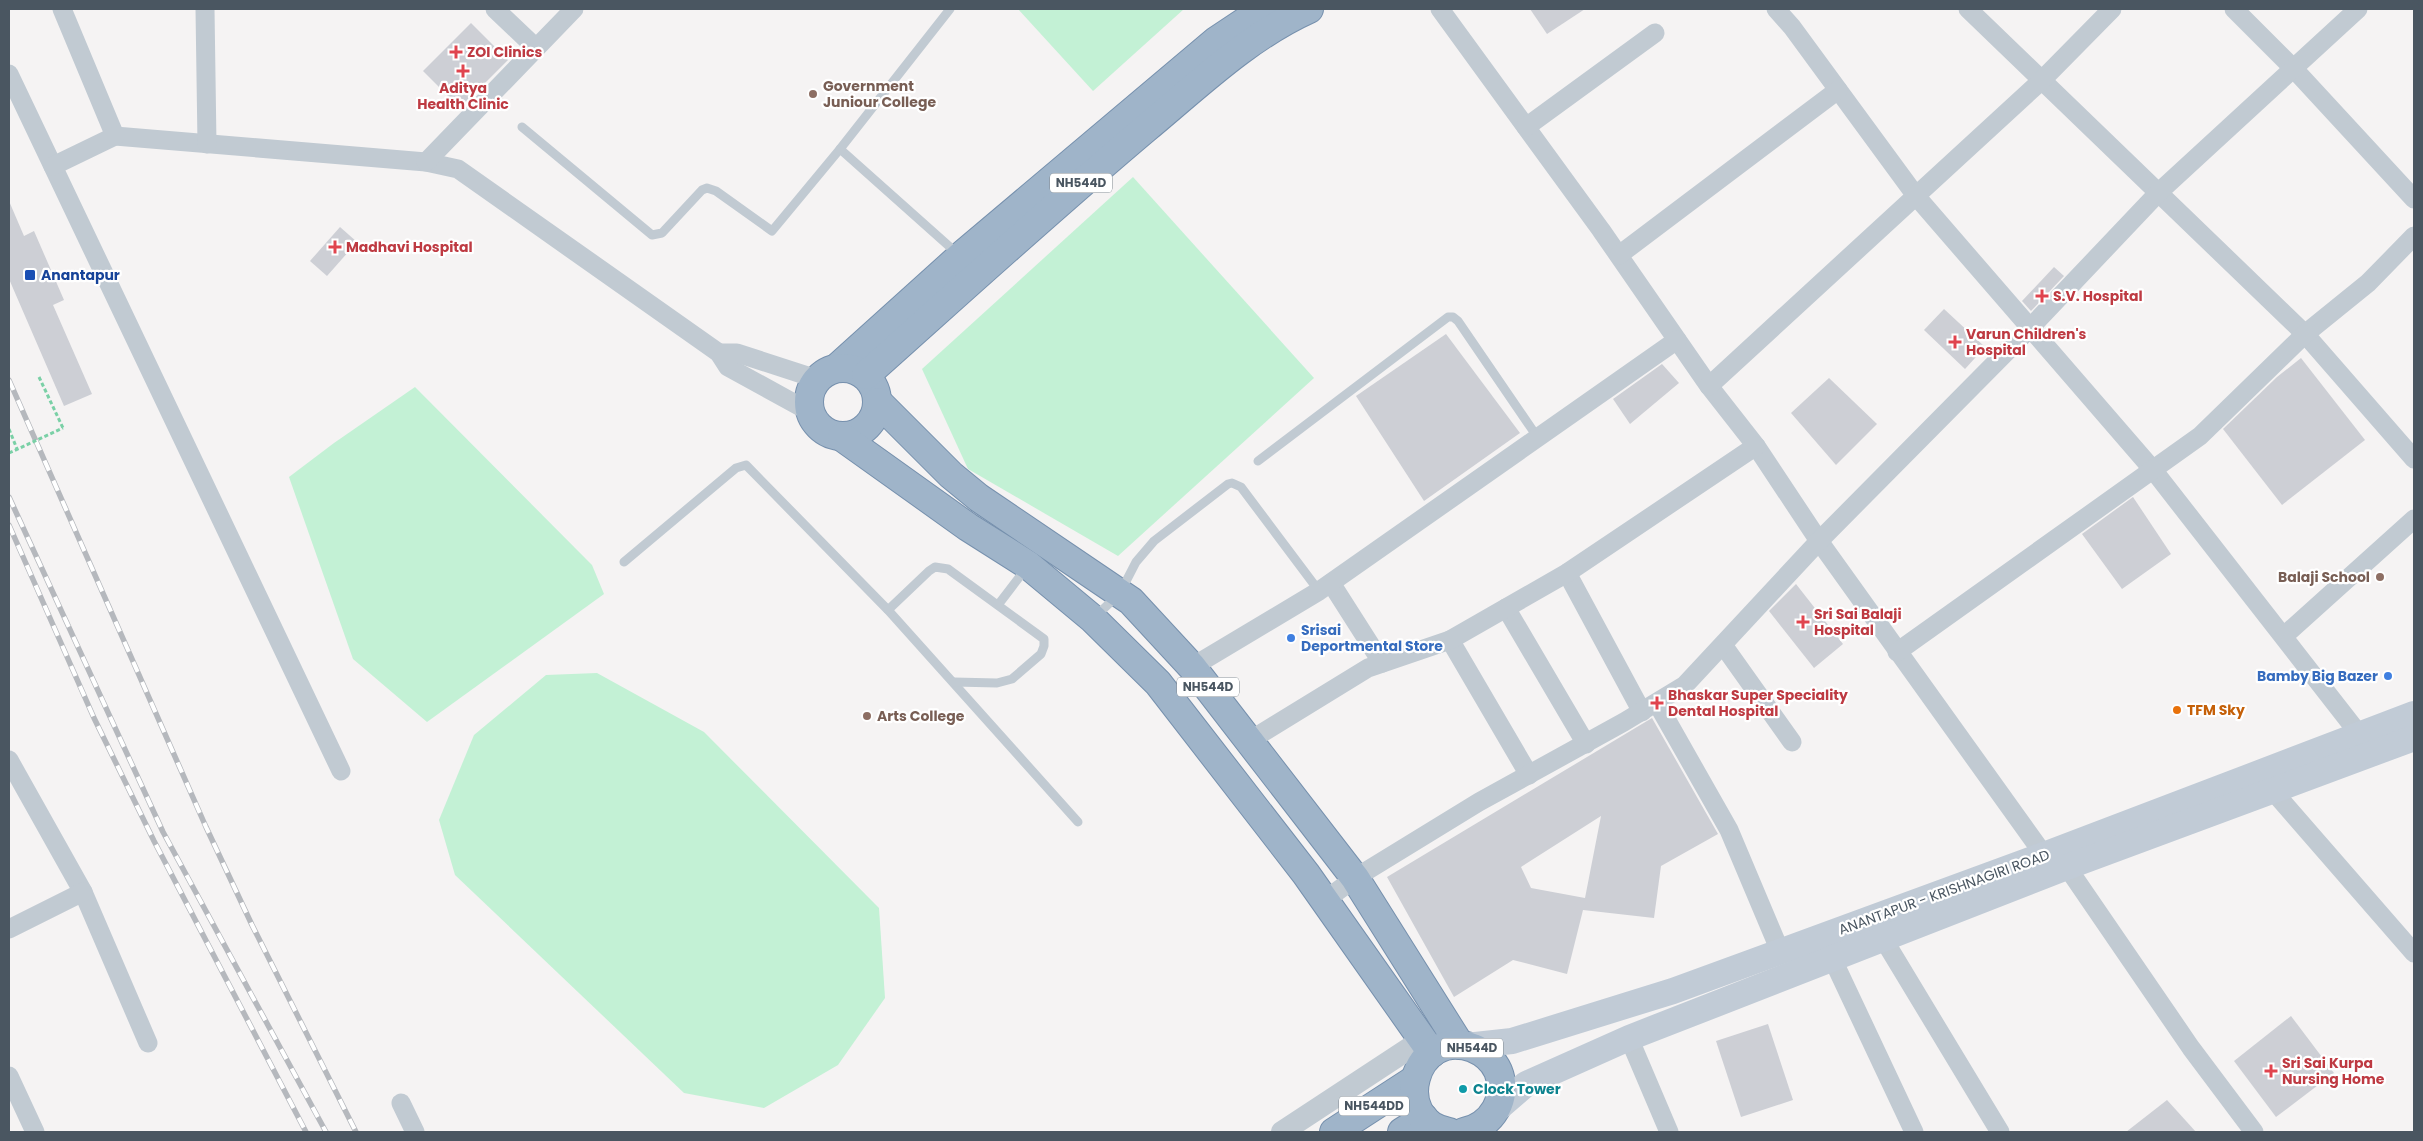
<svg xmlns="http://www.w3.org/2000/svg" width="2423" height="1141" viewBox="0 0 2423 1141" font-family="Poppins,sans-serif">
<style>
.green{fill:#c3f1d5}
.building{fill:#cdcfd5;fill-rule:evenodd}
.lines{fill:none;stroke-linecap:round;stroke-linejoin:round}
.trunk-casing{stroke:#7690ad;stroke-width:30}
.path{stroke:#7ad0a6;stroke-width:3;stroke-dasharray:4 2.5;stroke-linecap:butt}
.service{stroke:#c1cad2;stroke-width:9}
.minor{stroke:#c1cad2;stroke-width:19}
.tertiary{stroke:#c1cad2;stroke-width:22}
.secondary{stroke:#c1cbd6;stroke-width:26}
.trunk{stroke:#9fb4c9;stroke-width:28}
.rail-casing{stroke:#b5b8bd;stroke-width:5.5}
.rail{stroke:#fff;stroke-width:4;stroke-dasharray:11;stroke-linecap:butt}
.path-bridge{stroke:#7ad0a6;stroke-width:3;stroke-dasharray:4 2.5;stroke-linecap:butt}
.health-dot{fill:#e0444e;stroke:#fff;stroke-width:2}
.education-dot{fill:#8d6e63;stroke:#fff;stroke-width:2}
.transit-dot{fill:#1a4fb4;stroke:#fff;stroke-width:2}
.shop-dot{fill:#3f7fe0;stroke:#fff;stroke-width:2}
.food-dot{fill:#e8710a;stroke:#fff;stroke-width:2}
.culture-dot{fill:#0f9aa8;stroke:#fff;stroke-width:2}
.labels{text-anchor:middle;stroke-width:4.5;stroke-linejoin:round;paint-order:stroke}
.shield{fill:#fff;stroke:#808990;stroke-width:1}
.shield-label{font-size:12px;font-weight:bold;fill:#4a5661}
.health-label{font-size:14px;font-weight:bold;fill:#be3a42;stroke:#fff;text-anchor:start}
.education-label{font-size:14px;font-weight:bold;fill:#785e54;stroke:#fff;text-anchor:start}
.transit-label{font-size:14px;font-weight:bold;fill:#164399;stroke:#fff;text-anchor:start}
.shop-label{font-size:14px;font-weight:bold;fill:#366cbe;stroke:#fff;text-anchor:start}
.food-label{font-size:14px;font-weight:bold;fill:#c56008;stroke:#fff;text-anchor:start}
.street-label{font-size:14px;fill:#4a5661;stroke:#fff}
.culture-label{font-size:14px;font-weight:bold;fill:#0d838f;stroke:#fff;text-anchor:start}
</style>
<rect width="100%" height="100%" fill="#f5f3f3"/>
<g class="green">
<path d="M1018 9H1184L1093 91Z"/>
<path d="M1133 177 1314 378 1118 556 968 469 922 369Z"/>
<path d="M415 387 592 565 604 594 427 722 353 659 289 477 334 443Z"/>
<path d="M597 673 704 732 879 908 885 998 838 1065 764 1108 684 1093 455 875 439 820 474 735 546 675Z"/>
</g>
<g class="building">
<path d="M1530 9H1585L1547 34Z"/>
<path d="M471 23 508 60 460 108 423 71Z"/>
<path d="M9 201 24 236 34 231 64 300 53 305 92 394 64 406 9 279Z"/>
<path d="M340 227 357 242 327 276 310 261Z"/>
<path d="M2054 267 2064 276 2031 311 2022 301Z"/>
<path d="M1944 309 1985 347 1965 369 1924 330Z"/>
<path d="M1446 334 1520 433 1424 501 1356 396Z"/>
<path d="M2301 358 2365 440 2282 505 2223 429 2277 377Z"/>
<path d="M1662 364 1679 383 1630 424 1613 399Z"/>
<path d="M1829 378 1877 424 1836 465 1791 413Z"/>
<path d="M2133 497 2171 554 2122 589 2082 534Z"/>
<path d="M1796 584 1843 644 1814 668 1769 611Z"/>
<path d="M1652 718 1718 834 1661 866 1654 918 1583 910 1567 974 1513 960 1454 997 1387 877ZM1601 816 1585 898 1531 888 1521 867Z"/>
<path d="M2291 1016 2334 1073 2276 1117 2234 1061Z"/>
<path d="M1768 1024 1793 1100 1741 1117 1716 1041Z"/>
<path d="M2167 1100 2196 1132H2126Z"/>
</g>
<g class="lines">
<g class="trunk-casing">
<g id="trunk">
<path d="M838 367 961 256 1216 41 1264 9"/>
<circle cx="843" cy="402" r="34"/>
<path d="M866 375C958 293 1050 209 1145 129 1197 86 1247 37 1309 9"/>
<path d="M878 402 951 475 979 498 1131 601 1192 667 1355 878 1460 1045"/>
<path d="M842 437 968 527 1028 565 1093 619 1158 683 1306 874 1432 1053"/>
<path d="M1334 1132 1414 1080"/>
<path d="M1402 1132 1424 1118"/>
<path d="M1449 1132C1388 1121 1414 1026 1473 1048 1483 1052 1493 1060 1498 1071 1509 1098 1492 1126 1464 1132"/>
</g>
</g>
<g class="path">
<path d="M39 377 63 428"/>
<path d="M9 429 17 449"/>
</g>
<g class="service">
<path d="M522 127 652 235 662 233 702 190 707 188 716 191 772 231 840 149 950 9"/>
<path d="M840 149 959 255"/>
<path d="M1258 461 1448 317H1453L1458 321 1538 438"/>
<path d="M624 562 736 468 746 465 888 610 1078 822"/>
<path d="M998 605 1027 567"/>
<path d="M888 610 929 571 935 567 948 569 1044 639V646L1041 654 1012 679 997 683 954 682"/>
<path d="M1095 617 1120 593 1136 562 1154 541 1228 484 1232 483 1241 487 1319 591"/>
</g>
<g class="minor">
<path d="M62 9 115 136 426 162 458 169 719 353 728 367 810 412"/>
<path d="M205 9 207 144"/>
<path d="M495 9 536 48"/>
<path d="M1440 9 1601 230 1709 386 1756 446 1819 541 2044 855"/>
<path d="M1776 9 1792 27 1916 196 2154 471 2359 734"/>
<path d="M1968 9 2305 334 2414 459"/>
<path d="M2234 9 2294 69 2414 199"/>
<path d="M9 74 341 771"/>
<path d="M1526 127 1655 33"/>
<path d="M426 162 574 9"/>
<path d="M53 166 115 136"/>
<path d="M1619 255 1838 90"/>
<path d="M719 353H737L817 379"/>
<path d="M1709 386 2042 80 2112 9"/>
<path d="M1567 573 1642 712"/>
<path d="M1331 583 1382 663"/>
<path d="M1506 608 1586 744"/>
<path d="M2284 636 2414 519"/>
<path d="M1450 640 1529 775"/>
<path d="M1723 645 1792 742"/>
<path d="M1897 652 2200 436 2305 334 2368 283 2414 236"/>
<path d="M1192 667 1319 591 1677 340"/>
<path d="M1657 703 1729 830 1780 951"/>
<path d="M1249 741 1368 668 1450 640 1567 573 1756 446"/>
<path d="M9 760 83 892 148 1043"/>
<path d="M2273 791 2414 953"/>
<path d="M2067 867 2191 1048 2254 1132"/>
<path d="M1324 901 1355 878 1479 802 1624 722 1685 685 1819 541 2030 328 2159 192 2358 9"/>
<path d="M9 929 83 892"/>
<path d="M1884 940 2000 1132"/>
<path d="M1833 960 1914 1132"/>
<path d="M1629 1038 1669 1132"/>
<path d="M9 1076 35 1132"/>
<path d="M401 1103 415 1132"/>
</g>
<path class="tertiary" d="M1282 1132 1422 1040"/>
<g class="secondary">
<path d="M1466 1046 1512 1041 1673 991 2044 855 2414 714"/>
<path d="M1496 1110 1526 1084 1629 1038 2067 867 2414 738"/>
</g>
<use href="#trunk" class="trunk"/>
<g class="rail-casing">
<g id="rail">
<path d="M9 380 206 827 252 925 356 1132"/>
<path d="M9 497 163 832 326 1132"/>
<path d="M9 525 94 718 154 841 306 1132"/>
</g>
</g>
<use href="#rail" class="rail"/>
<path class="path-bridge" d="M9 453 63 428"/>
</g>
<g class="health-dot">
<path d="M453.5 44.5h5v5h5v5h-5v5h-5v-5h-5v-5h5z"/>
<path d="M460.5 63.5h5v5h5v5h-5v5h-5v-5h-5v-5h5z"/>
<path d="M332.5 239.5h5v5h5v5h-5v5h-5v-5h-5v-5h5z"/>
<path d="M2039.5 288.5h5v5h5v5h-5v5h-5v-5h-5v-5h5z"/>
<path d="M1952.5 334.5h5v5h5v5h-5v5h-5v-5h-5v-5h5z"/>
<path d="M1800.5 614.5h5v5h5v5h-5v5h-5v-5h-5v-5h5z"/>
<path d="M1654.5 695.5h5v5h5v5h-5v5h-5v-5h-5v-5h5z"/>
<path d="M2268.5 1063.5h5v5h5v5h-5v5h-5v-5h-5v-5h5z"/>
</g>
<g class="education-dot">
<circle cx="813" cy="94" r="5"/>
<circle cx="2380" cy="577" r="5"/>
<circle cx="867" cy="716" r="5"/>
</g>
<rect class="transit-dot" x="24" y="269" width="12" height="12" rx="2.5"/>
<g class="shop-dot">
<circle cx="1291" cy="638" r="5"/>
<circle cx="2388" cy="676" r="5"/>
</g>
<circle class="food-dot" cx="2177" cy="710" r="5"/>
<circle class="culture-dot" cx="1463" cy="1089" r="5"/>
<g class="labels">
<g class="shield">
<rect x="1050" y="173.5" width="62" height="19" rx="4"/>
<rect x="1177" y="677.5" width="62" height="19" rx="4"/>
<rect x="1441" y="1038.5" width="62" height="19" rx="4"/>
<rect x="1339" y="1096.5" width="70" height="19" rx="4"/>
</g>
<g class="shield-label">
<text x="1081" y="187">NH544D</text>
<text x="1208" y="691">NH544D</text>
<text x="1472" y="1052">NH544D</text>
<text x="1374" y="1110">NH544DD</text>
</g>
<g class="health-label">
<text x="467" y="57">ZOI Clinics</text>
<text x="463" y="93" text-anchor="middle">Aditya<tspan x="463" dy="16">Health Clinic</tspan></text>
<text x="346" y="252">Madhavi Hospital</text>
<text x="2053" y="301">S.V. Hospital</text>
<text x="1966" y="339">Varun Children's<tspan x="1966" dy="16">Hospital</tspan></text>
<text x="1814" y="619">Sri Sai Balaji<tspan x="1814" dy="16">Hospital</tspan></text>
<text x="1668" y="700">Bhaskar Super Speciality<tspan x="1668" dy="16">Dental Hospital</tspan></text>
<text x="2282" y="1068">Sri Sai Kurpa<tspan x="2282" dy="16">Nursing Home</tspan></text>
</g>
<g class="education-label">
<text x="823" y="91">Government<tspan x="823" dy="16">Juniour College</tspan></text>
<text x="2370" y="582" text-anchor="end">Balaji School</text>
<text x="877" y="721">Arts College</text>
</g>
<g class="transit-label">
<text x="41" y="280">Anantapur</text>
</g>
<g class="shop-label">
<text x="1301" y="635">Srisai<tspan x="1301" dy="16">Deportmental Store</tspan></text>
<text x="2378" y="681" text-anchor="end">Bamby Big Bazer</text>
</g>
<g class="food-label">
<text x="2187" y="715">TFM Sky</text>
</g>
<g class="street-label">
<text transform="translate(1944 892) rotate(-20)" y="5">ANANTAPUR - KRISHNAGIRI ROAD</text>
</g>
<g class="culture-label">
<text x="1473" y="1094">Clock Tower</text>
</g>
</g>
<rect width="2423" height="1141" fill="none" stroke="#4a5661" stroke-width="20"/>
</svg>
